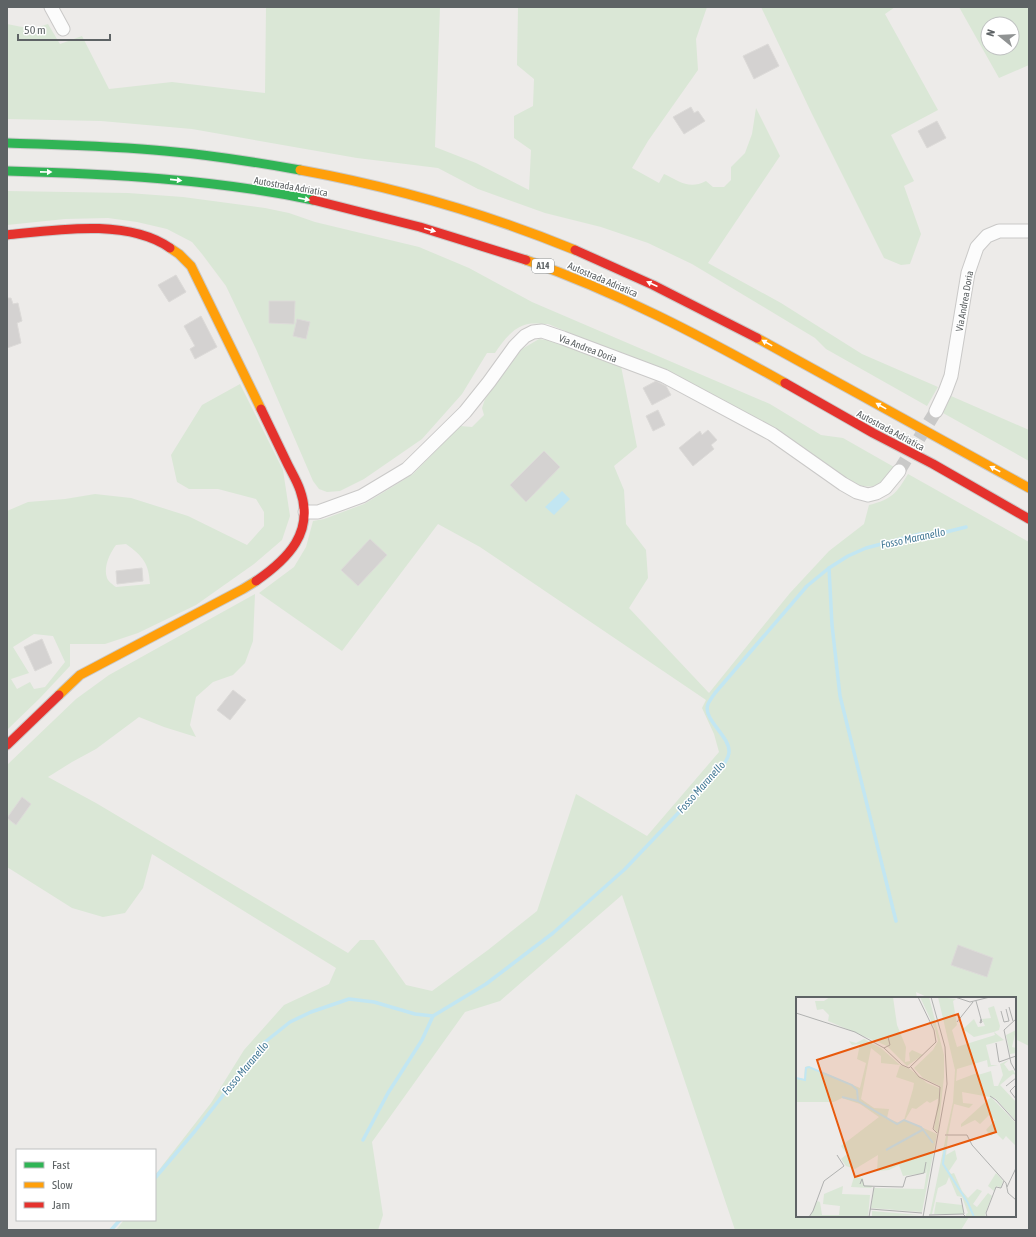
<svg xmlns="http://www.w3.org/2000/svg" width="1036" height="1237" viewBox="0 0 1036 1237" font-family="'Asap Condensed',sans-serif">
<style>
.green{fill:#dae7d6;fill-rule:evenodd}
.water{fill:#c2e6f2}
.lines{fill:none;stroke-linecap:round;stroke-linejoin:round}
.stream{stroke:#c2e6f2;stroke-width:3.5}
.building{fill:#d4d2d1;stroke:#dcdad8}
.street-tunnel{stroke:#c9c9c8;stroke-width:13;stroke-dasharray:13 6;stroke-linecap:butt}
.street-casing{stroke:#cac9c8;stroke-width:15}
.fast-casing{stroke:#c9c9c9;stroke-width:11}
.slow-casing{stroke:#c9c9c9;stroke-width:11}
.jam-casing{stroke:#c9c9c9;stroke-width:11}
.street{stroke:#fcfcfc;stroke-width:13}
.fast{stroke:#30b455;stroke-width:9}
.slow{stroke:#ff9f0a;stroke-width:9}
.jam{stroke:#e5322d;stroke-width:9}
.oneway{fill:#fff}
.labels{text-anchor:middle;stroke-width:3;stroke-linejoin:round;paint-order:stroke}
.shield{fill:#fff;stroke:#8e9293;stroke-width:1}
.shield-label{font-size:9px;font-weight:bold;fill:#5e6365}
.street-label{font-size:10px;fill:#5e6365;stroke:#fff}
.water-label{font-size:11px;font-style:italic;fill:#467b97;stroke:#fff}
.inset-river{fill:none;stroke:#c2e6f2;stroke-width:2}
.inset-road{fill:none;stroke:#b0b1b0;stroke-width:1}
.view{fill:#e8590c;fill-opacity:0.15;stroke:#e8590c;stroke-width:2}
.inset-edge{fill:none;stroke:#5e6365;stroke-width:2}
</style>
<rect width="100%" height="100%" fill="#edebe9"/>
<g class="green">
<path d="M266 7H440L435 147 476 163 529 190 531 150 514 138V116L533 106 534 79 517 65 518 7H707L696 39 698 70 648 141 632 168 659 183 664 174C679 181 689 190 706 181L713 187H724L731 180V167L745 153 752 134 756 108 780 156 708 263 781 303 862 354 938 387 927 406 826 349 815 338 692 264 648 243 601 227 545 213 478 189 438 168 357 158 192 129 101 121 7 119V24L32 29 48 24 60 44 82 36 109 89 172 82 265 93Z"/>
<path d="M761 7H895L885 14 938 110 891 135 914 181 904 186 921 234 910 264 901 265 884 258 812 114Z"/>
<path d="M959 7H1029V65L999 78ZM988 24H1012V48H988Z"/>
<path d="M7 191 128 193 183 197 265 208 289 213 315 222 419 247 469 268 532 302 770 404 821 435 843 438 894 467C881 482 879 490 858 485L665 372 548 324C542 324 534 323 528 324 513 327 503 341 495 353H487L462 394 422 439 364 479 340 491 327 492 319 489 313 481 256 349 226 286 202 254 192 242 167 229 137 222 108 218 65 219 7 225ZM269 301H294L288 324 269 323ZM301 320 310 322 306 339 293 336 296 325 300 326Z"/>
<path d="M539 339 556 341 621 366 637 447 614 466 624 490 626 524 646 550 648 578 629 608 709 693 790 593 829 551 864 524 869 505C892 499 896 494 908 474L1029 542V1046L1015 1039V998H929L916 992 917 998H797V1216H969V1217L961 1230H735L622 895 500 1001 465 1012 372 1142 383 1215 378 1230H116L124 1220H155V1175L211 1103 244 1050 284 1005 329 984 336 968 152 854 143 888 125 913 103 917 72 908 7 867V765L76 699 109 675 255 594 253 641 245 663 233 675 213 682 196 697 190 725 196 737 164 727 139 717 96 749 72 762 48 777 96 803 348 953 360 940H374L406 985 432 991 488 950 537 911 576 794 647 836 719 752 714 734 702 708 706 700 480 547 438 524 342 651 259 593 294 567 306 547 313 521 324 519 364 504 384 492 413 474 460 426 472 427 484 415 482 408 485 399 522 349ZM544 451 560 467 527 501 510 485ZM370 539 387 555 358 586 341 570ZM22 797 31 804 16 825 7 818Z"/>
<path d="M240 384 283 470 290 516 282 540 254 564 196 605 138 633 105 644H70V666L40 698 7 730V511L28 502 65 499 95 494 131 498 188 516 247 545 264 526V512L256 499 218 489H189L177 482 171 455 202 405ZM126 544C143 556 149 564 150 584L116 587C113 585 108 581 107 578 103 567 110 553 116 545ZM34 634 53 636 65 662 45 687 34 689 30 682 17 689 11 679 29 673 13 647Z"/>
<path d="M951 396 1029 430V461L943 413Z"/>
</g>
<path class="water" d="M562 491 570 499 554 515 545 507Z"/>
<g class="lines">
<g class="stream">
<path d="M829 568 832 625 840 696 896 921"/>
<path d="M363 1140 388 1093 422 1040 433 1016 486 984 553 933 625 869 723 766C725 762 729 757 729 752 730 736 702 719 708 704 710 700 713 696 715 693L807 586 829 568 848 556 866 548 920 534 946 532 966 527"/>
<path d="M155 1178 195 1131 265 1042 290 1022 311 1012 349 999 374 1002 415 1014 433 1016"/>
<path d="M111 1230 120 1220"/>
</g>
</g>
<g class="building">
<path d="M768 44 779 66 754 79 743 56Z"/>
<path d="M691 107 694 113 698 111 705 121 684 134 673 117Z"/>
<path d="M937 121 946 138 927 148 918 131Z"/>
<path d="M176 275 186 292 169 302 158 285Z"/>
<path d="M7 298H11L13 304 18 303 22 321 17 323 21 343 7 348Z"/>
<path d="M269 301H295L294 324 269 323Z"/>
<path d="M201 316 217 347 195 359 190 349 195 346 184 326Z"/>
<path d="M297 319 310 322 306 339 293 336Z"/>
<path d="M656 381 666 386 671 395 652 405 643 388Z"/>
<path d="M658 410 665 425 653 431 646 416Z"/>
<path d="M708 430 717 440 711 445 714 449 693 466 679 448 700 431 702 435Z"/>
<path d="M544 451 560 467 526 502 510 485Z"/>
<path d="M370 539 387 555 358 586 341 570Z"/>
<path d="M142 568 143 581 117 584 116 571Z"/>
<path d="M42 639 52 663 35 671 24 647Z"/>
<path d="M233 690 246 700 230 720 217 710Z"/>
<path d="M22 797 31 804 16 825 7 818Z"/>
<path d="M958 945 993 958 987 977 951 965Z"/>
</g>
<g class="lines">
<path class="street-tunnel" d="M899 471 936 411"/>
<g class="street-casing">
<g id="street">
<path d="M51 7 63 29"/>
<path d="M936 411 945 392 951 376 968 273 977 247 987 236 999 231H1029"/>
<path d="M305 512H318L362 496 407 469 465 412 489 382 515 346 525 336 533 332 542 331 563 338 664 376 772 434 843 484 857 492 868 495 876 493 885 488 899 471"/>
</g>
</g>
<g class="fast-casing">
<g id="fast">
<path d="M7 143C60 145 112 146 165 151 210 155 255 162 300 170"/>
<path d="M7 171C110 174 212 179 313 200"/>
</g>
</g>
<g class="slow-casing">
<g id="slow">
<path d="M300 170C394 187 487 214 575 250"/>
<path d="M170 248 179 254 191 266 261 409"/>
<path d="M526 260C617 292 701 336 785 383"/>
<path d="M757 338 1029 488"/>
<path d="M59 695 80 675 243 589 256 581"/>
</g>
</g>
<g class="jam-casing">
<g id="jam">
<path d="M313 200 420 227 526 260"/>
<path d="M7 235C55 230 127 218 170 248"/>
<path d="M575 250 653 285 757 338"/>
<path d="M785 383 873 433 933 464 1029 519"/>
<path d="M256 581C288 559 315 532 300 490 297 481 292 473 288 465 279 446 270 428 261 409"/>
<path d="M7 745 59 695"/>
</g>
</g>
<use href="#street" class="street"/>
<use href="#fast" class="fast"/>
<use href="#slow" class="slow"/>
<use href="#jam" class="jam"/>
</g>
<defs><path id="oneway-solid" d="M-6-.8H1V-3.2L6.5 0L1 3.2V.8H-6Z"/></defs>
<g class="oneway">
<use href="#oneway-solid" transform="translate(46 172) rotate(1)"/>
<use href="#oneway-solid" transform="translate(176 180) rotate(6)"/>
<use href="#oneway-solid" transform="translate(304 199) rotate(11)"/>
<use href="#oneway-solid" transform="translate(430 230) rotate(16)"/>
<use href="#oneway-solid" transform="translate(652 284) rotate(-156)"/>
<use href="#oneway-solid" transform="translate(767 343) rotate(-151)"/>
<use href="#oneway-solid" transform="translate(881 406) rotate(-151)"/>
<use href="#oneway-solid" transform="translate(995 469) rotate(-152)"/>
</g>
<g class="labels">
<rect class="shield" x="532" y="259" width="22" height="14" rx="3"/>
<g class="shield-label">
<text x="543" y="269">A14</text>
</g>
<g class="street-label">
<text transform="translate(291 186) rotate(10)" y="4">Autostrada Adriatica</text>
<text transform="translate(603 279) rotate(23)" y="4">Autostrada Adriatica</text>
<text transform="translate(964 301) rotate(-80)" y="4">Via Andrea Doria</text>
<text transform="translate(588 348) rotate(21)" y="4">Via Andrea Doria</text>
<text transform="translate(891 430) rotate(28)" y="4">Autostrada Adriatica</text>
</g>
<g class="water-label">
<text transform="translate(913 538) rotate(-12)" y="4">Fosso Maranello</text>
<text transform="translate(701 787) rotate(-48)" y="4">Fosso Maranello</text>
<text transform="translate(245 1068) rotate(-50)" y="4">Fosso Maranello</text>
</g>
</g>
<g transform="translate(796 997)">
<rect width="220" height="220" fill="#edebe9"/>
<path d="M34 0H97L101 28 110 50 109 65 114 64 113 56 116 53 127 58 111 69 91 49 32 24 33 18 27 12 21 13 19 4H28ZM124 0H133L148 58V80L142 136 138 132 144 89 127 81 118 71 137 53 142 44 139 32ZM142 0 160 2 157 4 161 28 156 33 161 50 199 38 198 35 178 40 167 32 178 22 182 30 189 29 186 22 195 21 192 11 198 9 204 29 203 33 198 35 208 43 190 48 195 68H202L192 70 191 63 161 72 160 84 181 76 182 78 195 74 198 89H202L207 78 204 67 213 63 208 67 213 74 217 73 220 78 217 77 204 88 220 105V124L199 101 166 95 167 106 177 107 173 111 158 107 152 138 150 137 157 105 159 73ZM220 33 216 50 220 51V56L214 57 210 38ZM68 42 85 51 104 68 85 66V59L75 51 65 102 78 111 93 112 91 121 103 126 108 123 117 92 118 86 100 80 104 68 114 72 131 86 143 91V101L134 106 131 104 120 112 116 111 109 123 141 137 126 215 75 211 78 191 128 192 132 167 130 176 107 179 103 168 93 173 81 174 82 158 59 172 50 169 45 162 51 157 45 149 83 120 64 107 46 101 38 105H0L1 81 8 82 9 70 12 69 64 91 70 66 61 62 64 47 56 48 53 44 60 46ZM195 100 220 126V149L210 139 207 143 199 135 195 139 190 133 199 123 193 118 184 127 179 123 165 130V127ZM150 139H152L150 158 159 153 161 162 153 174 155 177 158 176 166 194 172 201 181 192 186 194 177 207 181 210 192 196 196 199 189 217 190 220H170V217L172 216 166 200 161 199 153 180 150 187 142 191 136 217H134ZM200 176 207 184 205 191 201 189 198 194 192 189ZM58 180 67 181 68 188 77 189 75 191 55 190ZM47 189 46 197 74 198 72 220H14L21 204 24 205 26 218H43L44 209 27 207 28 197ZM140 205 166 208 168 217H138ZM76 214 124 218 76 220Z" fill="#dae7d6"/>
<path class="inset-river" d="M0 81 9 83 10 71 13 70 56 88 61 93 62 104M46 100 62 104 101 127 108 123 125 130 137 146M149 150 147 167 172 206 178 220M90 153 128 132"/>
<path class="inset-road" d="M159 0 174 5 194 0M180 4 185 22 186 25 184 26 185 22M213 10 217 24M210 12 213 24M205 14 208 25 213 24M0 16 59 35 88 51 106 68 113 71 140 45 138 33 122 0M220 22 208 33 215 66 220 75M161 25 177 5M200 46 203 65 220 59M88 51 94 48 92 40M115 70 123 80 144 90 143 106 137 132 141 136M220 88 214 94 220 102M210 89 220 81M194 99 200 103 220 125M149 138H171L176 148 210 186 212 196 220 203M64 187 66 182 68 189 107 190 110 180 128 176 130 165M211 190 220 171M165 201 168 217M74 212 126 216M133 218 167 217 170 220M13 220 17 214 28 184 48 169 41 158M73 220 78 190M127 220 151 87 149 50 135 0M191 220 190 216 200 190 205 191 208 184"/>
<path class="view" d="M162 17 200 135 59 180 21 63Z"/>
<rect width="220" height="220" class="inset-edge"/>
</g>
<rect width="1036" height="1237" fill="none" stroke="#5e6365" stroke-width="16"/>
<rect x="16" y="1149" width="140" height="72" fill="#ffffff" stroke="#bfc1c1"/>
<rect x="24" y="1162" width="20" height="6" fill="#30b455" stroke="#bfc1c1"/>
<text x="52" y="1169" font-size="12" fill="#5e6365">Fast</text>
<rect x="24" y="1182" width="20" height="6" fill="#ff9f0a" stroke="#bfc1c1"/>
<text x="52" y="1189" font-size="12" fill="#5e6365">Slow</text>
<rect x="24" y="1202" width="20" height="6" fill="#e5322d" stroke="#bfc1c1"/>
<text x="52" y="1209" font-size="12" fill="#5e6365">Jam</text>
<g transform="translate(1000 36) rotate(288)"><circle r="19" fill="#ffffff" stroke="#bfc1c1"/>
<path d="M0-3L7 15L0 10L-7 15Z" fill="#909393"/>
<text y="-6" font-size="11" font-weight="bold" text-anchor="middle" fill="#5e6365">N</text>
</g>
<path d="M18 34v6h92v-6" fill="none" stroke="#5e6365" stroke-width="2"/>
<text x="24" y="34" font-size="12" fill="#5e6365" stroke="#ffffff" stroke-width="3" paint-order="stroke">50 m</text>
</svg>
